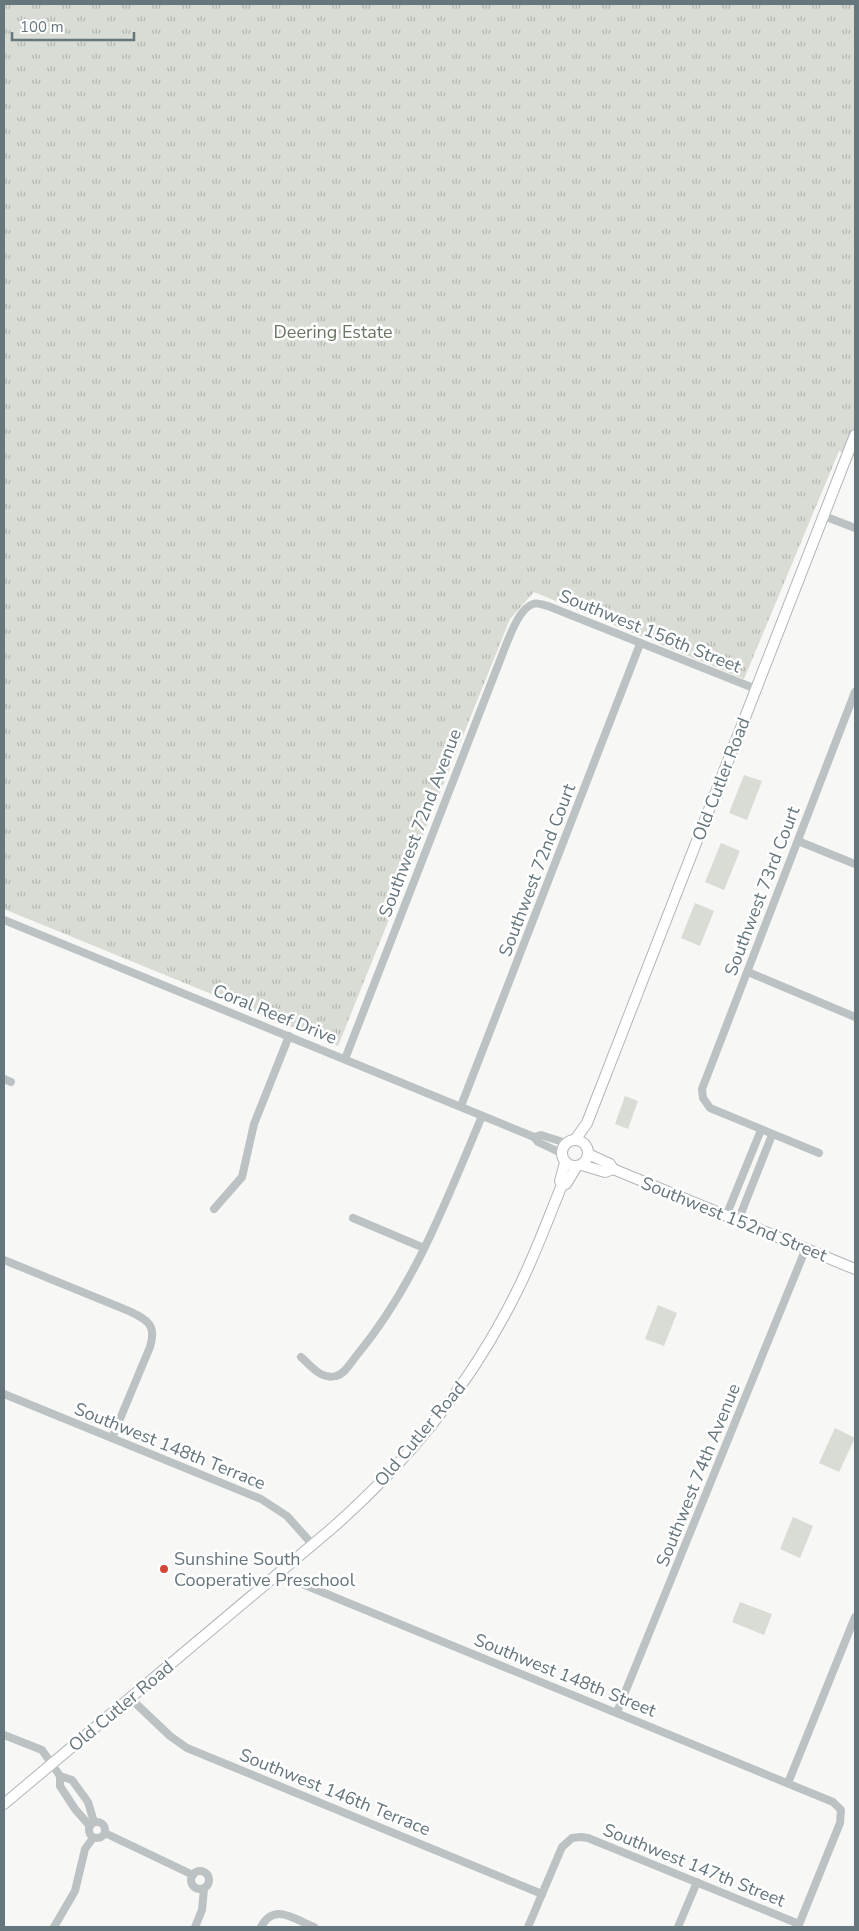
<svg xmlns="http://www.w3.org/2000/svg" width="859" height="1931" viewBox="0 0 859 1931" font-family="'Nunito Sans',sans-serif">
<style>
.park{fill:url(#park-tufts)}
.pitch{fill:#d8dcd4}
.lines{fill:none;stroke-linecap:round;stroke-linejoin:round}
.major-casing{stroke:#b0b6b9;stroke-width:12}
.minor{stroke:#bcc2c4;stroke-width:8}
.major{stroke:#fff;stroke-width:10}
.poi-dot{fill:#d54637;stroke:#fff;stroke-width:2}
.labels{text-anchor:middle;stroke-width:5;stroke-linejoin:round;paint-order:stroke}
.park-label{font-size:18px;fill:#697663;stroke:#fff}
.street-label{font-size:18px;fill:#65767d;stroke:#fff}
.poi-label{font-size:18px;fill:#65767d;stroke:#fff;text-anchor:start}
</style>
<defs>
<pattern id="park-tufts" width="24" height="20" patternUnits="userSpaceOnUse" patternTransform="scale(1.25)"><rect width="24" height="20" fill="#d8dcd4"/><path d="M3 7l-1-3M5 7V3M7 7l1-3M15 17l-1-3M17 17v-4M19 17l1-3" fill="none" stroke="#b3b7b1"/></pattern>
</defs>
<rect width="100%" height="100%" fill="#f7f7f5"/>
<path class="park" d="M4 4H855V457L839 451 744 679 534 592 510 619 338 1046 4 909Z"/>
<g class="pitch">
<path d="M744 775 762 781 747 820 729 813Z"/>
<path d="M721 843 740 851 724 890 705 882Z"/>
<path d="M695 903 714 911 700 946 681 938Z"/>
<path d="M625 1096 638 1101 628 1129 615 1124Z"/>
<path d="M658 1305 677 1313 664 1346 645 1339Z"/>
<path d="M835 1428 855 1438 839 1472 819 1463Z"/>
<path d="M793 1517 813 1526 800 1558 780 1549Z"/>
<path d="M740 1602 772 1614 764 1635 732 1622Z"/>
</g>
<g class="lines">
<g class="major-casing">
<g id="major">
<circle cx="575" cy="1153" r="13"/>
<path d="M575 1140 587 1123 855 435"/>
<path d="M588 1154 610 1164 613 1169 855 1269"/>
<path d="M582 1165 605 1172 613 1169"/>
<path d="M562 1185 566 1184 577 1166"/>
<path d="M4 1804 330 1530C408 1462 470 1386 516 1293 534 1258 547 1221 562 1185L560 1181 565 1163"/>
</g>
</g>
<g class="minor">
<path d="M824 516 855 528"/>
<path d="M798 841 855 864"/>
<path d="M4 920 534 1137 538 1142 561 1153"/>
<path d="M748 972 855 1017"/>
<path d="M345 1059 504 650C509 638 519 608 533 604 538 602 543 605 548 606L756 689"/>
<path d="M4 1079 11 1082"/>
<path d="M461 1106 640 644"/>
<path d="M534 1137 541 1135 566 1143"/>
<path d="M819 1153 710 1108 703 1098 702 1089 855 692"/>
<path d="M214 1209 242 1177 254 1124 289 1036"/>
<path d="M726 1216 761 1130"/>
<path d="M353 1218 424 1248"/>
<path d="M738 1221 772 1135"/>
<path d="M4 1260 129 1311C147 1320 157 1324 150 1347L112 1438"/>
<path d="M301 1357C311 1366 321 1380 336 1376 345 1374 351 1362 357 1355 415 1285 447 1199 482 1116"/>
<path d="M4 1394 261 1499 287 1516 312 1544"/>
<path d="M278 1574 833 1802 841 1810 840 1823 798 1927"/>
<path d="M130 1698 170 1736 187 1748 542 1894"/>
<path d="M617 1712 806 1248"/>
<path d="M4 1735 42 1750 60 1776V1786L75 1809 90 1826"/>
<path d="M60 1776 72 1780 88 1802 94 1822"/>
<path d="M788 1783 855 1617"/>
<circle cx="97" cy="1830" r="8"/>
<path d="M105 1833 193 1875"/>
<circle cx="200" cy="1880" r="9"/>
<path d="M54 1927 75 1891 85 1849 93 1838"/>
<path d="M195 1927 202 1910 204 1889"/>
<path d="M261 1927C274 1902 294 1919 314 1927"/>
<path d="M528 1927 562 1847 572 1838 581 1837 588 1838 799 1924"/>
<path d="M678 1927 697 1882"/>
</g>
<use href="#major" class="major"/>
</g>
<circle class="poi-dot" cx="164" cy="1569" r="5"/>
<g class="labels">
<g class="park-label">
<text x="333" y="338">Deering Estate</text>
</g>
<g class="street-label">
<text transform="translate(650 631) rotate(22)" y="6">Southwest 156th Street</text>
<text transform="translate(721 779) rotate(-69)" y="6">Old Cutler Road</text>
<text transform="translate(420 823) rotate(-69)" y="6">Southwest 72nd Avenue</text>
<text transform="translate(537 870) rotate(-69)" y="6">Southwest 72nd Court</text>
<text transform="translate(762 891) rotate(-69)" y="6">Southwest 73rd Court</text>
<text transform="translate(275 1014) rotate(22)" y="6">Coral Reef Drive</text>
<text transform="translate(734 1219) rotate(22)" y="6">Southwest 152nd Street</text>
<text transform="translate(420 1434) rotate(-50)" y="6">Old Cutler Road</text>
<text transform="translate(170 1446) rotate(22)" y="6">Southwest 148th Terrace</text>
<text transform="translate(698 1475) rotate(-68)" y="6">Southwest 74th Avenue</text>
<text transform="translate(565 1675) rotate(22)" y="6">Southwest 148th Street</text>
<text transform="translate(121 1706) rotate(-40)" y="6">Old Cutler Road</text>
<text transform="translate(335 1792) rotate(22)" y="6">Southwest 146th Terrace</text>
<text transform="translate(694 1865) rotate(22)" y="6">Southwest 147th Street</text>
</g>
<g class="poi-label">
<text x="174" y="1565">Sunshine South<tspan x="174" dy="21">Cooperative Preschool</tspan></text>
</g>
</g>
<rect width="859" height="1931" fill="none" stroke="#65767d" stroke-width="10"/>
<path d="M12 32v8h122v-8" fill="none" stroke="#65767d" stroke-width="2.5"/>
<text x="20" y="32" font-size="15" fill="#65767d" stroke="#ffffff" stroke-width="4" paint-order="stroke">100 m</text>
</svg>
